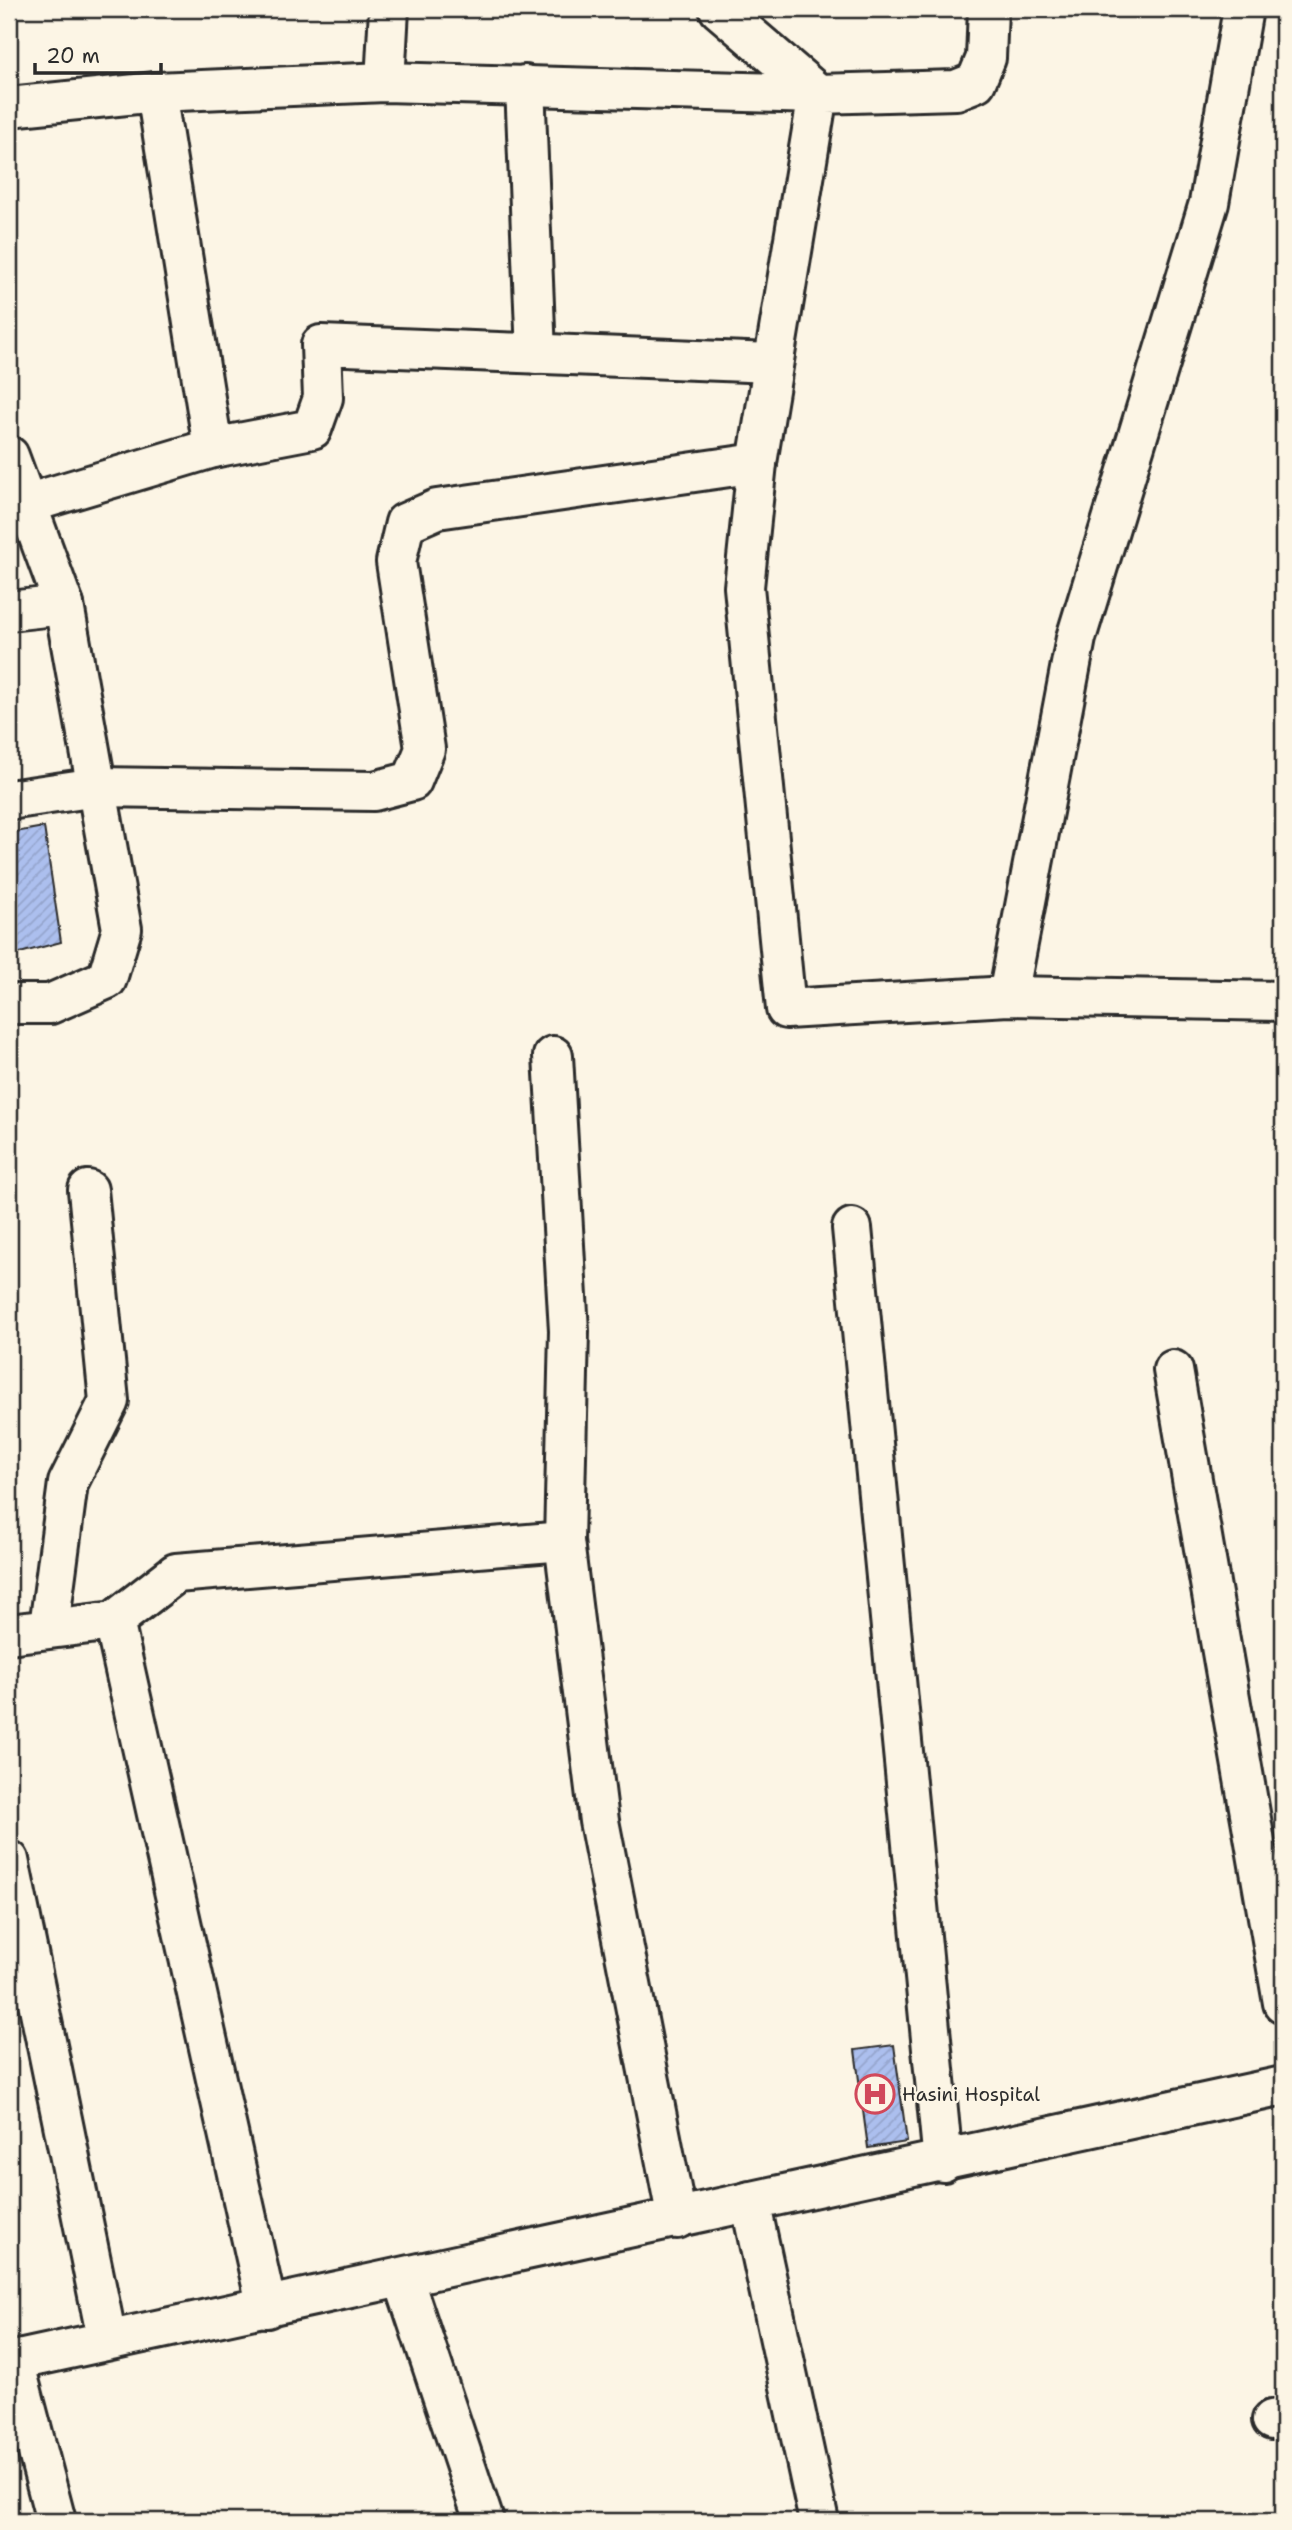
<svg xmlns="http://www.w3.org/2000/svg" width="1292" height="2530" viewBox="0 0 1292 2530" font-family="'Shantell Sans',sans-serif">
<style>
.building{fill:url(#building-hatch);stroke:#2b2b2b;stroke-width:2}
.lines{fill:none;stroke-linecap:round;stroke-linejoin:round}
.minor-casing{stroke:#2b2b2b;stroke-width:44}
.major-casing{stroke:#2b2b2b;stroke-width:44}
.minor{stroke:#fcf5e5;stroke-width:38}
.major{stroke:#fcf5e5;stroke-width:38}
.labels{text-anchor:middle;stroke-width:5;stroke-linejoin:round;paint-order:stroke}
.poi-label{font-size:19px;fill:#2b2b2b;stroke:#fcf5e5;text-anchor:start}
</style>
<defs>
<pattern id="building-hatch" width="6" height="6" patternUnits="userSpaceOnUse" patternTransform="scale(1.75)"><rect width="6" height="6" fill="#acbfee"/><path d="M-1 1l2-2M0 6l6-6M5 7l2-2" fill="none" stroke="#94a4cc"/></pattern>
</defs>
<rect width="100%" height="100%" fill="#fcf5e5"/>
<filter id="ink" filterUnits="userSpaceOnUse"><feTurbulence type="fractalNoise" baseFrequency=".0143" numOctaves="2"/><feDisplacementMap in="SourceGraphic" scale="14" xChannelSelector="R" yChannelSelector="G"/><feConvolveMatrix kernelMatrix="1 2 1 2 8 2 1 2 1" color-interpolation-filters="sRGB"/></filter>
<g filter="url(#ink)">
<g class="building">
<path d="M44 827 61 942 9 956V833Z"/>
<path d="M894 2045 907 2142 868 2148 855 2050Z"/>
</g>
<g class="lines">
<g class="minor-casing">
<g id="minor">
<path d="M719 9 818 94"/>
<path d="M988 9 986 58 976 82 956 90 818 94 757 463 744 587 786 1009 1008 996 1283 1001"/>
<path d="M385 82 389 9"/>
<path d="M525 85 536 354"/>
<path d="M156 92 213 448"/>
<path d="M9 107 156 92 385 82 818 94"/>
<path d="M9 456 64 605 122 929 107 979 50 1004H9"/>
<path d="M26 504 213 448 312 429 323 398 321 345 773 363"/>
<path d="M9 611 64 605"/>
<path d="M9 800 97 787 374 791 412 781 425 749 396 562 405 523 437 509 757 463"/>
<path d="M1008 996 1076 638 1209 203 1243 9"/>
<path d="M553 1056 569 1331 564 1541 599 1821 677 2219"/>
<path d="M852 1228 943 2162"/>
<path d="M1173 1370 1283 2003"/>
<path d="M114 1621 267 2308"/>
<path d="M49 1627 68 1483 109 1401 88 1190"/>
<path d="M9 1634 114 1621 176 1573 564 1541"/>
<path d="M9 1860 107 2339"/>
<path d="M750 2201 819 2521"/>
<path d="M403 2278 484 2521"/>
<path d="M14 2361 56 2521"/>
<path d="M1272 2420 1283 2418"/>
</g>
</g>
<g class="major-casing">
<path id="major" d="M9 2362 1283 2086"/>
</g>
<use href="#minor" class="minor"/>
<use href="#major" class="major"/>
</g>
</g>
<defs>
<g id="hospital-ring" transform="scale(2.0125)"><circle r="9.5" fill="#fcf5e5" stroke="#d1495b" stroke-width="1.5"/><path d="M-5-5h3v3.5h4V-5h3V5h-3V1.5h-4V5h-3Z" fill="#d1495b"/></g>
</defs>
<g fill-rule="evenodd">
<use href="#hospital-ring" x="875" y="2094"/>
</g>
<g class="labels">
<g class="poi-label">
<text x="902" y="2101">Hasini Hospital</text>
</g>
</g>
<rect width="1292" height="2530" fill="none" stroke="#fcf5e5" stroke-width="35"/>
<rect x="18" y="18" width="1257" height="2495" fill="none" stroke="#2b2b2b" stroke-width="2.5" filter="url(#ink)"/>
<path d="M35 63v10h126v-10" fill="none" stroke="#2b2b2b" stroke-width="3.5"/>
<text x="46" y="63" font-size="21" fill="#2b2b2b" stroke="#fcf5e5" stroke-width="5" paint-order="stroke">20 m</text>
</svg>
